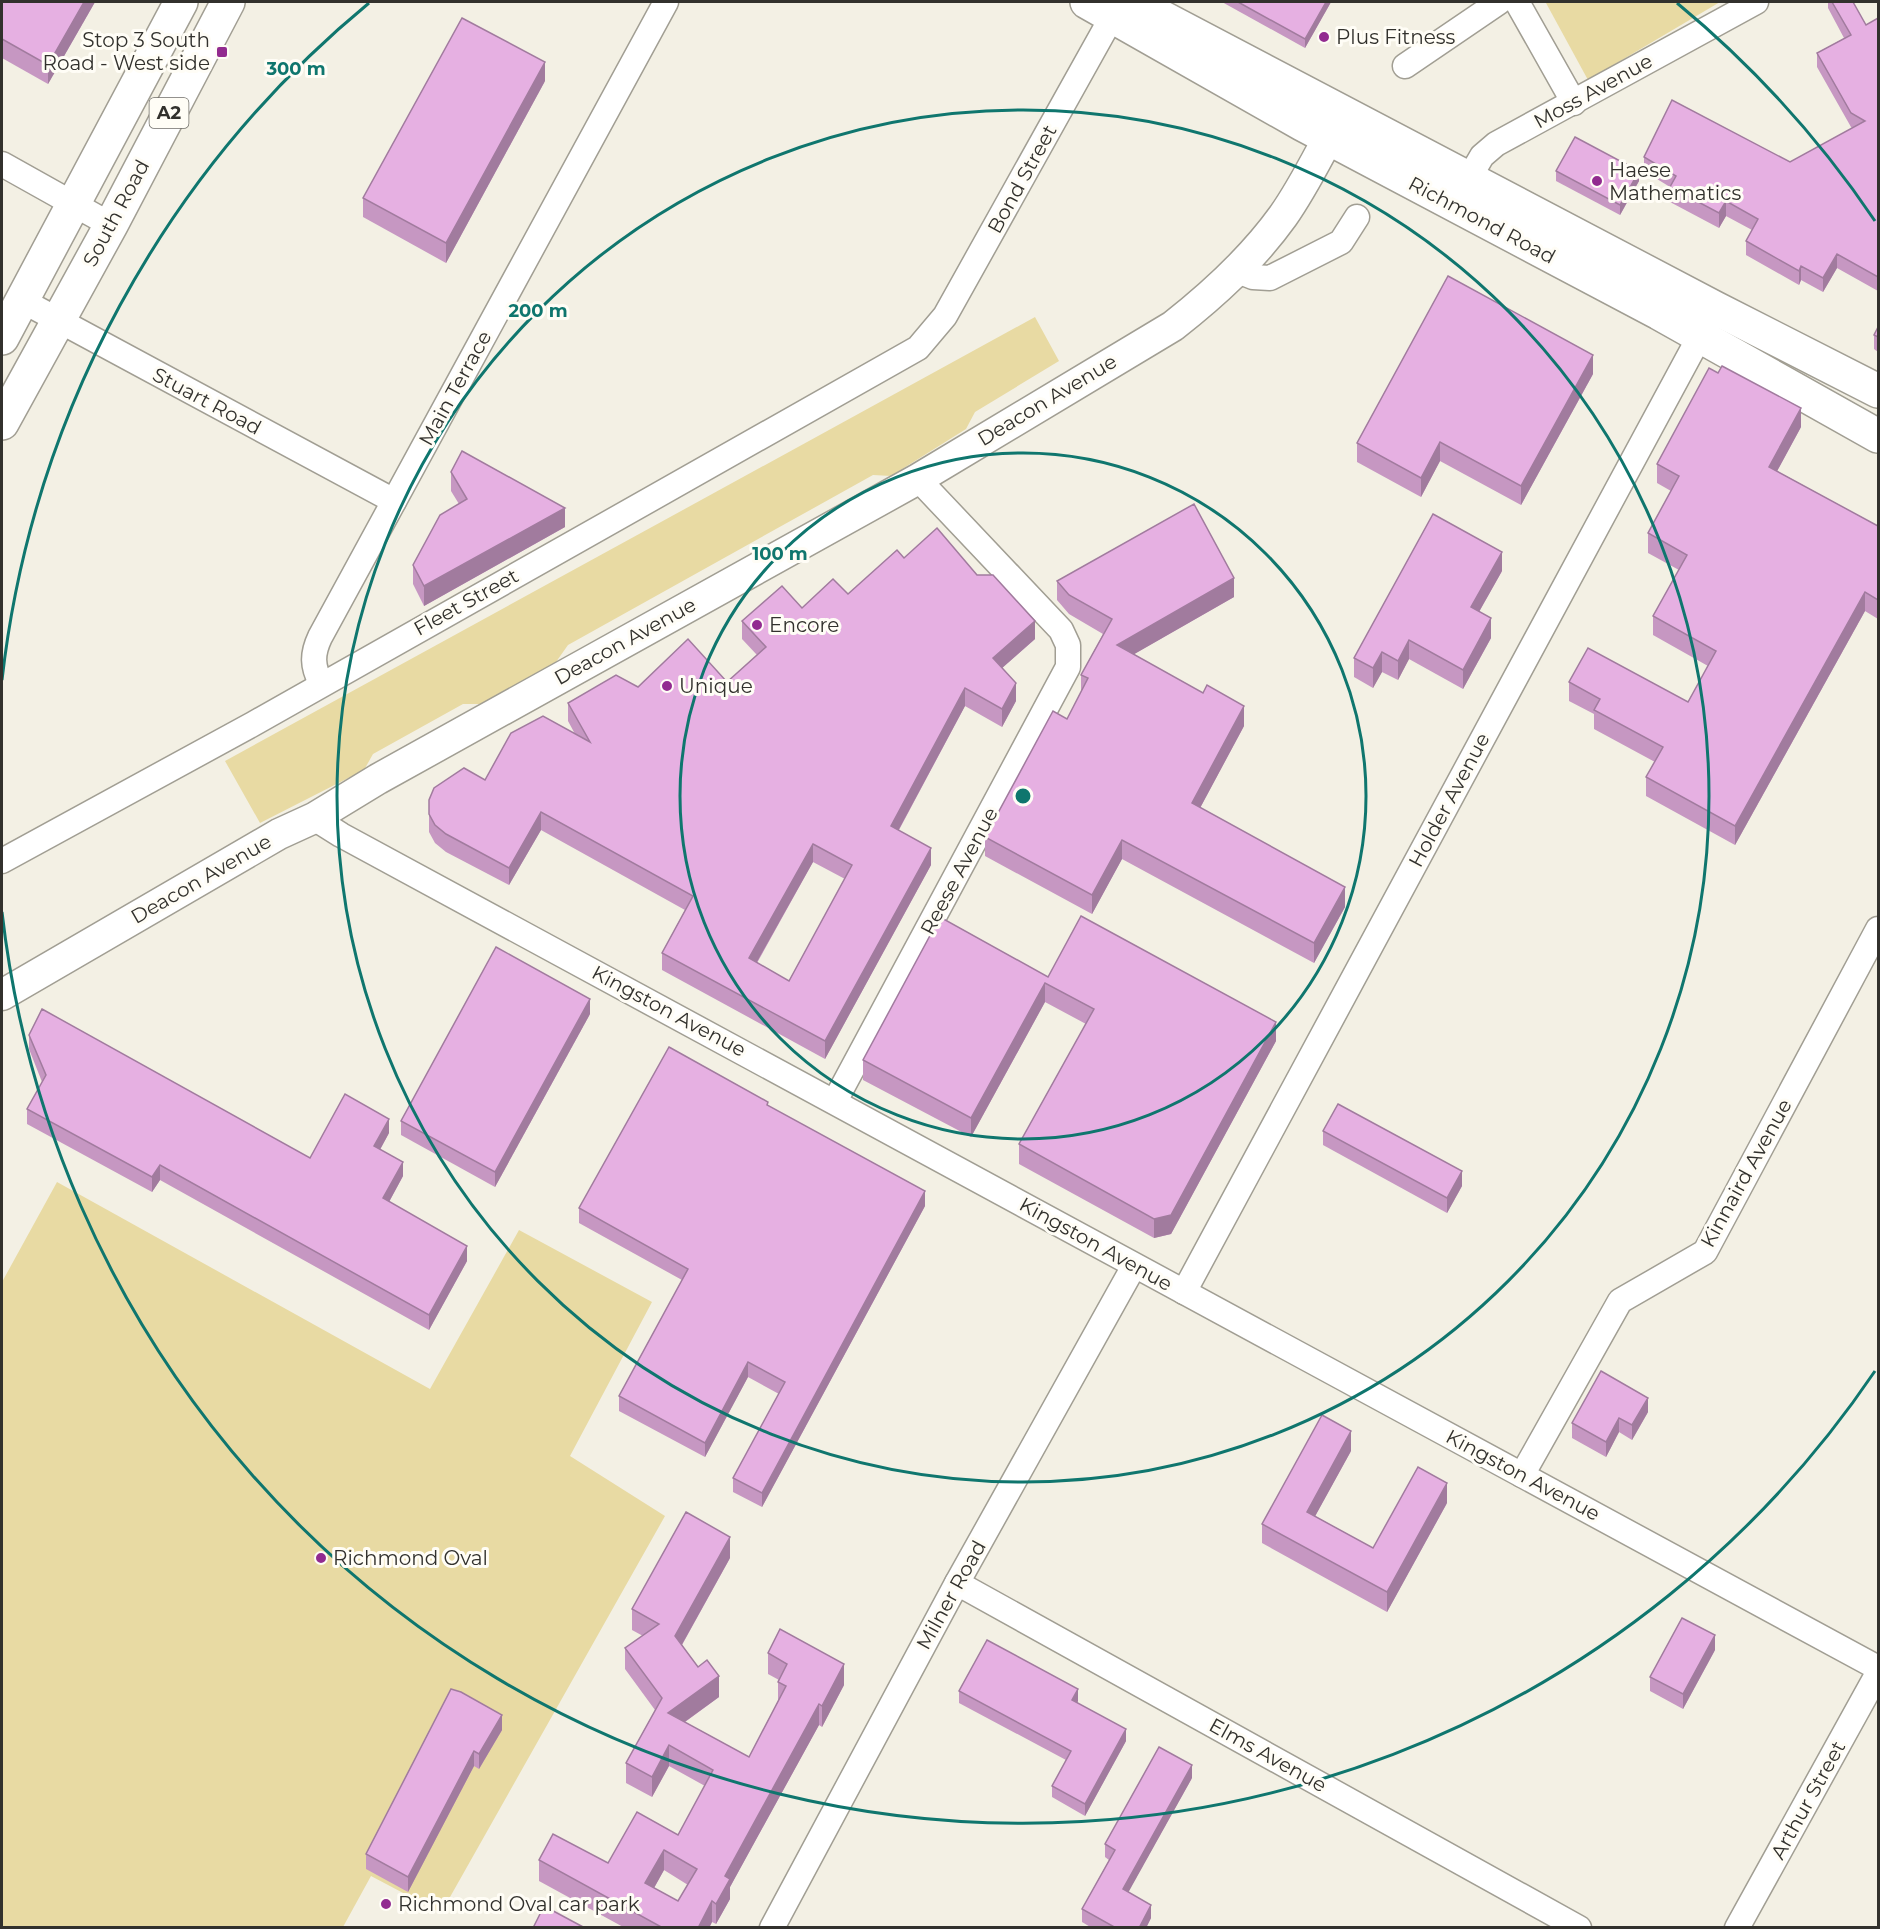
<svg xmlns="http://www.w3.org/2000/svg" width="1880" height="1929" viewBox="0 0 1880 1929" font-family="Montserrat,sans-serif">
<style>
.green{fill:#e8daa3}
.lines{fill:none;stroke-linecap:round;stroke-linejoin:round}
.minor-casing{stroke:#a19e93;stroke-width:27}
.tertiary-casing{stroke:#a19e93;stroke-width:33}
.secondary-casing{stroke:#a19e93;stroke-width:36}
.trunk-casing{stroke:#a19e93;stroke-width:36}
.minor{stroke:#fff;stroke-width:24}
.tertiary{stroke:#fff;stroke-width:30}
.secondary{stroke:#fff;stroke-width:33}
.trunk{stroke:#fff;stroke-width:33}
.wall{fill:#c697c2;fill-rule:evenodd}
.shaded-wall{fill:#a17b9e}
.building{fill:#e6b0e2;stroke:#a17b9e;stroke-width:1.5;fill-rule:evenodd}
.ring{fill:none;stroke:#0f766e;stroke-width:3}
.poi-dot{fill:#922b90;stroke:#fffdf6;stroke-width:2}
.labels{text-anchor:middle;stroke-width:6;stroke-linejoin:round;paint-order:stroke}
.shield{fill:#fffdf6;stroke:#706e69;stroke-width:1.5}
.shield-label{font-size:18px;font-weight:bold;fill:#32312d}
.poi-label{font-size:20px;fill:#32312d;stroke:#fffdf6;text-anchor:start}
.street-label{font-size:20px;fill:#32312d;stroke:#fffdf6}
.centre{fill:#0f766e;stroke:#fffdf6;stroke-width:3}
.ring-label{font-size:18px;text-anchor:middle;font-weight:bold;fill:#0f766e;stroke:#fffdf6;stroke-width:6;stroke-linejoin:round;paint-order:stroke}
</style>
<rect width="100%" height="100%" fill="#f3f0e4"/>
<g class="green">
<path d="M1549 2H1720L1588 80 1546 3Z"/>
<path d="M1035 317 1059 361 975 412 966 429 891 476 873 475 568 645 556 662 481 704H463L373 754 364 770 260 823 225 761Z"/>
<path d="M57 1182 430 1389 519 1230 652 1302 570 1456 665 1516 441 1913 371 1876 343 1927 2 1928V1282Z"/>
</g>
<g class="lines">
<g class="minor-casing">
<g id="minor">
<path d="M1517 2 1574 103"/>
<path d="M1405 66 1499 2"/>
<path d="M2 164 111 225"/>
<path d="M1461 192 1482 156 1496 144 1756 2"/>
<path d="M1238 271 1253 277 1270 278 1341 242 1357 217"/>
<path d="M21 300 394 501"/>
<path d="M321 683C312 666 312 654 320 637L666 2"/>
<path d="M314 818 341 835 1878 1668"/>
<path d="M2 861 253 724 918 348 945 316 1113 15 1123 4"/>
<path d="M835 1101 1068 667V645L1061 630 918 479"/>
<path d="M1184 1292 1708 321"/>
<path d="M1522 1475 1620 1301 1705 1252 1878 929"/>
<path d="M957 1583 1579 1928"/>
<path d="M772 1928 957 1583 1134 1266"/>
<path d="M1737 1928 1878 1673"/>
</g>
</g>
<g class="tertiary-casing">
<path id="tertiary" d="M2 995 279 834 314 818 378 779 918 479 1173 326C1215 293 1252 259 1283 216 1305 185 1321 150 1340 117"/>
</g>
<g class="secondary-casing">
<g id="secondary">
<path d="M1087 2 1302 124 1659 313 1878 436"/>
<path d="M1133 2 1715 308 1878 391"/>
</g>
</g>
<g class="trunk-casing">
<g id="trunk">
<path d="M2 338 181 2"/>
<path d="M2 423 111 225 228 2"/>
</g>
</g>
<use href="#minor" class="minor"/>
<use href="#tertiary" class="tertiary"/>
<use href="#secondary" class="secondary"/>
<use href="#trunk" class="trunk"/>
</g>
<g class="wall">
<path d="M2 2H95L48 84 2 58Z"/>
<path d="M1222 2H1331L1305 48Z"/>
<path d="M1828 2H1853L1866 25 1878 18V291L1837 268 1823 292 1801 280 1799 285 1746 255V241L1752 230 1726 216 1719 228 1670 202V187L1644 171V157L1790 162 1852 128 1851 127 1817 67V53L1844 38 1828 8Z"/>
<path d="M545 81 446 263 363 217V198Z"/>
<path d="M1556 171 1639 181 1620 215 1556 181Z"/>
<path d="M1878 327V352L1874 349V335Z"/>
<path d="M1593 374 1521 505 1440 461 1421 497 1357 462V443Z"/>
<path d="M1801 427 1777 471 1878 526V619L1865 611 1735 845 1646 796V777L1655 762 1594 729V714L1569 701V682L1688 702 1708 666 1653 635V616L1679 570 1648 553V533L1671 491 1657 483V464Z"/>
<path d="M451 472 565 527 424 606 413 584V565L459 504 451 491Z"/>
<path d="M904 558 977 575 1035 639 1002 668 1016 701 1002 727 965 706 899 830 931 865 825 1059 662 970V953L685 910 541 830 509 885 446 852 435 843 429 832V800L485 780 575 734 568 721V703L638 687 727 682 757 655 742 639V621L802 608 848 594ZM813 862 845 879 789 981 757 963Z"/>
<path d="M1502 571 1479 612 1491 638 1463 689 1409 659 1398 680 1382 672 1373 688 1354 677V658Z"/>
<path d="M1057 581 1234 597 1134 654 1244 726 1200 808 1345 907 1314 963 1122 859 1092 914 985 856V837L1067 719 1081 692V675L1103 634 1069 614 1057 600Z"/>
<path d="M1048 977 1276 1041 1171 1234 1154 1238 1019 1164V1144L1086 1024 1045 1002 971 1137 863 1080V1060Z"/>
<path d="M590 1014 495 1187 401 1135V1121Z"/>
<path d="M29 1035 310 1158 389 1133 380 1149 403 1176 389 1202 467 1261 429 1330 160 1180 152 1192 27 1124V1109L42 1082 29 1049Z"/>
<path d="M768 1106 925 1206 762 1507 733 1492V1478L779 1394 748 1377 705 1457 619 1411V1396L682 1280 579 1223V1208Z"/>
<path d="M1323 1131 1462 1186 1447 1213 1323 1145Z"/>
<path d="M1648 1412 1632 1440 1619 1432 1606 1457 1572 1438V1423Z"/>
<path d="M1351 1451 1315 1516 1373 1548 1447 1503 1387 1612 1262 1543V1524Z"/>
<path d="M730 1558 682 1645 719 1697 685 1722 749 1757 778 1701V1682L779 1680 768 1674V1653L844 1685 822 1727 819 1725 730 1887V1899L716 1924 712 1922 709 1928H625L539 1881V1860L608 1863 678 1835 705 1786 669 1766 652 1797 626 1783V1763L655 1710 625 1669V1648L643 1636 632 1630V1609ZM664 1870 688 1885 678 1901 654 1888Z"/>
<path d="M1715 1650 1683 1709 1650 1691V1677Z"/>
<path d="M451 1689 502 1730 479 1769 474 1766 408 1892 366 1869V1854Z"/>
<path d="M959 1691 1078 1701 1077 1703 1126 1741 1085 1816 1052 1797V1786L1066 1760 959 1703Z"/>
<path d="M1192 1778 1128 1892 1151 1918 1146 1928H1092L1082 1922V1909L1109 1860 1105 1857V1844Z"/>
</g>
<g class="shaded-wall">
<path d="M84 2H95L48 84V65Z"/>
<path d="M1326 2H1331L1305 48V39Z"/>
<path d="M545 62V81L446 263V243Z"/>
<path d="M1639 171V181L1620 215V205Z"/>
<path d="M1726 201V216L1719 228V213Z"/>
<path d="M1837 254V268L1823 292V278Z"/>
<path d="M1801 266V280L1799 285V271Z"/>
<path d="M1593 355V374L1521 505V486Z"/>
<path d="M1801 408V427L1769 486V467Z"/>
<path d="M1440 442V461L1421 497V478Z"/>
<path d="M565 508V527L424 606V586Z"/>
<path d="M1502 552V571L1471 626V607Z"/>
<path d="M1234 578V597L1117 664V645Z"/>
<path d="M1865 592V611L1735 845V826Z"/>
<path d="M1491 618V638L1463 689V670Z"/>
<path d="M1035 621V639L993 676V658Z"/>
<path d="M1409 640V659L1398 680V661Z"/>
<path d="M1382 652V672L1373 688V668Z"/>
<path d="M1016 683V701L1002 727V709Z"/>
<path d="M965 688V706L891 844V826Z"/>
<path d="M1244 706V726L1192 823V803Z"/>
<path d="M541 812V830L509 885V868Z"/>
<path d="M1122 840V859L1092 914V895Z"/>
<path d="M813 844V862L749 976V958Z"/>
<path d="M931 848V865L825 1059V1041Z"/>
<path d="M1345 887V907L1314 963V943Z"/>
<path d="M1045 983V1002L971 1137V1118Z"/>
<path d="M590 999V1014L495 1187V1172Z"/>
<path d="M1276 1022V1041L1171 1234 1154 1238V1219Z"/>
<path d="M389 1119V1133L374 1161V1146Z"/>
<path d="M403 1162V1176L383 1213V1198Z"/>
<path d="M160 1165V1180L152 1192V1177Z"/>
<path d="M1462 1171V1186L1447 1213V1198Z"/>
<path d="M925 1191V1206L762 1507V1493Z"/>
<path d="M467 1246V1261L429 1330V1315Z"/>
<path d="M748 1362V1377L705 1457V1443Z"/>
<path d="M1648 1398V1412L1632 1440V1425Z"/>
<path d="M1619 1418V1432L1606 1457V1442Z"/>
<path d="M1351 1431V1451L1307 1531V1512Z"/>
<path d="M1447 1483V1503L1387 1612V1592Z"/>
<path d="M730 1537V1558L675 1657V1636Z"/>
<path d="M1715 1635V1650L1683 1709V1694Z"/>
<path d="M844 1664V1685L822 1727V1706Z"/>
<path d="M719 1676V1697L668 1734V1713Z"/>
<path d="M1078 1689V1701L1072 1712V1700Z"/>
<path d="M819 1704V1725L730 1887V1899L716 1924V1904L725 1876Z"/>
<path d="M502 1715V1730L479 1769V1754Z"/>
<path d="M1126 1729V1741L1085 1816V1804Z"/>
<path d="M669 1745V1766L652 1797V1777Z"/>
<path d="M474 1751V1766L408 1892V1877Z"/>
<path d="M1192 1765V1778L1123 1902V1889Z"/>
<path d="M664 1850V1870L645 1904V1883Z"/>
<path d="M712 1901V1922L709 1928H698Z"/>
<path d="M1151 1905V1918L1146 1928H1139Z"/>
</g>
<g class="building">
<path d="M2 2H84L48 65 2 39Z"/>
<path d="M1238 2H1326L1305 39Z"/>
<path d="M1832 2H1853L1866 25 1878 18V277L1837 254 1823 278 1801 266 1799 271 1746 241 1758 219 1726 201 1719 213 1670 187 1676 176 1644 157 1672 100 1790 162 1865 121 1851 113 1817 53 1851 35Z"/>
<path d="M462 18 545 62 446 243 363 198Z"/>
<path d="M1575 137 1639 171 1620 205 1556 171Z"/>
<path d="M1448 276 1593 355 1521 486 1440 442 1421 478 1357 443Z"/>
<path d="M1878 327V337L1874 335Z"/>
<path d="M1722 366 1801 408 1769 467 1878 526V600L1865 592 1735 826 1646 777 1663 747 1594 710 1600 699 1569 682 1588 648 1688 702 1716 651 1653 616 1687 555 1648 533 1679 476 1657 464 1709 368 1718 373Z"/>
<path d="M462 451 565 508 424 586 413 565 440 515 467 499 451 472Z"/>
<path d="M1194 504 1234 578 1117 645 1203 693 1207 685 1244 706 1192 803 1345 887 1314 943 1122 840 1092 895 985 837 1053 711 1067 719 1088 678 1081 675 1112 619 1069 595 1057 581Z"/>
<path d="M1433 514 1502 552 1471 607 1491 618 1463 670 1409 640 1398 661 1382 652 1373 668 1354 658Z"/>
<path d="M937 528 977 575H993L1035 621 993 658 1016 683 1002 709 965 688 891 826 931 848 825 1041 662 953 693 896 541 812 509 868 446 834 435 825 429 814V800L434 788 464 768 485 780 511 733 543 716 590 742 568 703 616 675 638 687 688 639 727 682 766 647 742 621 782 586 802 608 833 579 848 594 897 550 904 558ZM813 844 852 865 789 981 749 958Z"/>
<path d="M1081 916 1276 1022 1171 1215 1154 1219 1019 1144 1094 1009 1045 983 971 1118 863 1060 940 917 1048 977Z"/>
<path d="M496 947 590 999 495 1172 401 1121Z"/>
<path d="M42 1009 310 1158 345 1094 389 1119 374 1146 403 1162 383 1198 467 1246 429 1315 160 1165 152 1177 27 1109 46 1075 29 1035Z"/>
<path d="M669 1047 768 1102 767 1105 925 1191 762 1493 733 1478 785 1382 748 1362 705 1443 619 1396 688 1269 579 1208Z"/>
<path d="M1338 1104 1462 1171 1447 1198 1323 1131Z"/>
<path d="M1601 1371 1648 1398 1632 1425 1619 1418 1606 1442 1572 1423Z"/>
<path d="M1322 1415 1351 1431 1307 1512 1373 1548 1418 1467 1447 1483 1387 1592 1262 1524Z"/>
<path d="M686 1512 730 1537 675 1636 698 1667 707 1660 719 1676 668 1713 749 1757 786 1686 778 1682 787 1664 768 1653 780 1629 844 1664 822 1706 819 1704 725 1876 730 1879 716 1904 712 1901 698 1928H663L539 1860 553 1834 608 1863 637 1812 678 1835 713 1770 669 1745 652 1777 626 1763 662 1698 625 1648 659 1624 632 1609ZM664 1850 697 1869 678 1901 645 1883Z"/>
<path d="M1682 1618 1715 1635 1683 1694 1650 1677Z"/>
<path d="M987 1640 1078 1689 1072 1700 1126 1729 1085 1804 1052 1786 1071 1751 959 1691Z"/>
<path d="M451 1689 461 1692 502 1715 479 1754 474 1751 408 1877 366 1854Z"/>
<path d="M1159 1747 1192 1765 1123 1889 1151 1905 1139 1928H1116L1082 1909 1115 1850 1105 1844Z"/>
<path d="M544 1906 585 1928H533Z"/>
</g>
<g class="ring">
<circle cx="1023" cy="796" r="343"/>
<circle cx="1023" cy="796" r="686"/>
<path d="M1875 1371A1028 1028 0 0 1 2 912M2 680A1028 1028 0 0 1 369 3M1677 3A1028 1028 0 0 1 1875 221"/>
</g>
<g class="poi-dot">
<circle cx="1324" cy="37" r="6"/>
<rect x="216" y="46" width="12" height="12" rx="3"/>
<circle cx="1597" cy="181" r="6"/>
<circle cx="757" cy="625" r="6"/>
<circle cx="667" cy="686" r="6"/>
<circle cx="321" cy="1558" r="6"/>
<circle cx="386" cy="1904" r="6"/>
</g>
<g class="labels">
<rect class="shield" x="149.5" y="98" width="39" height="30" rx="4.5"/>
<g class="shield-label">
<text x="169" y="119">A2</text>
</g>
<g class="poi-label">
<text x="1336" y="44">Plus Fitness</text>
<text x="210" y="47" text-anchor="end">Stop 3 South<tspan x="210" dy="23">Road - West side</tspan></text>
<text x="1609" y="177">Haese<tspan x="1609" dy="23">Mathematics</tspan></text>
<text x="769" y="632">Encore</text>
<text x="679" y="693">Unique</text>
<text x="333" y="1565">Richmond Oval</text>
<text x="398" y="1911">Richmond Oval car park</text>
</g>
<g class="street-label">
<text transform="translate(1593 91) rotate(-29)" y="7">Moss Avenue</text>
<text transform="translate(1022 179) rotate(-61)" y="7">Bond Street</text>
<text transform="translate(116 213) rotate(-62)" y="7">South Road</text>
<text transform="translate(1482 220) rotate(28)" y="7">Richmond Road</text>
<text transform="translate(455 388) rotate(-61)" y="7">Main Terrace</text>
<text transform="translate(1047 400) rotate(-31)" y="7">Deacon Avenue</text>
<text transform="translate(207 401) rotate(28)" y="7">Stuart Road</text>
<text transform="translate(466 602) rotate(-29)" y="7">Fleet Street</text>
<text transform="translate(625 641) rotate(-29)" y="7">Deacon Avenue</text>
<text transform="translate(1449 800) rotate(-62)" y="7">Holder Avenue</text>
<text transform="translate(959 871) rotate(-62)" y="7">Reese Avenue</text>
<text transform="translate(201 879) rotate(-30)" y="7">Deacon Avenue</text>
<text transform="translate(669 1011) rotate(28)" y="7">Kingston Avenue</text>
<text transform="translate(1746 1173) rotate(-61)" y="7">Kinnaird Avenue</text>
<text transform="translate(1096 1244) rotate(29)" y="7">Kingston Avenue</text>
<text transform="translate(1523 1475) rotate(28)" y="7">Kingston Avenue</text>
<text transform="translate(951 1595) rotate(-61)" y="7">Milner Road</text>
<text transform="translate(1268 1755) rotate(29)" y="7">Elms Avenue</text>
<text transform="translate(1808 1800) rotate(-61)" y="7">Arthur Street</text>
</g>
</g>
<circle cx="1023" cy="796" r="9" class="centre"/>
<g class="ring-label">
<text x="296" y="75">300 m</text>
<text x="538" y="317">200 m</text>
<text x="780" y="560">100 m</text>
</g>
<rect width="1880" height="1929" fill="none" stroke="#32312d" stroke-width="6"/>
</svg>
